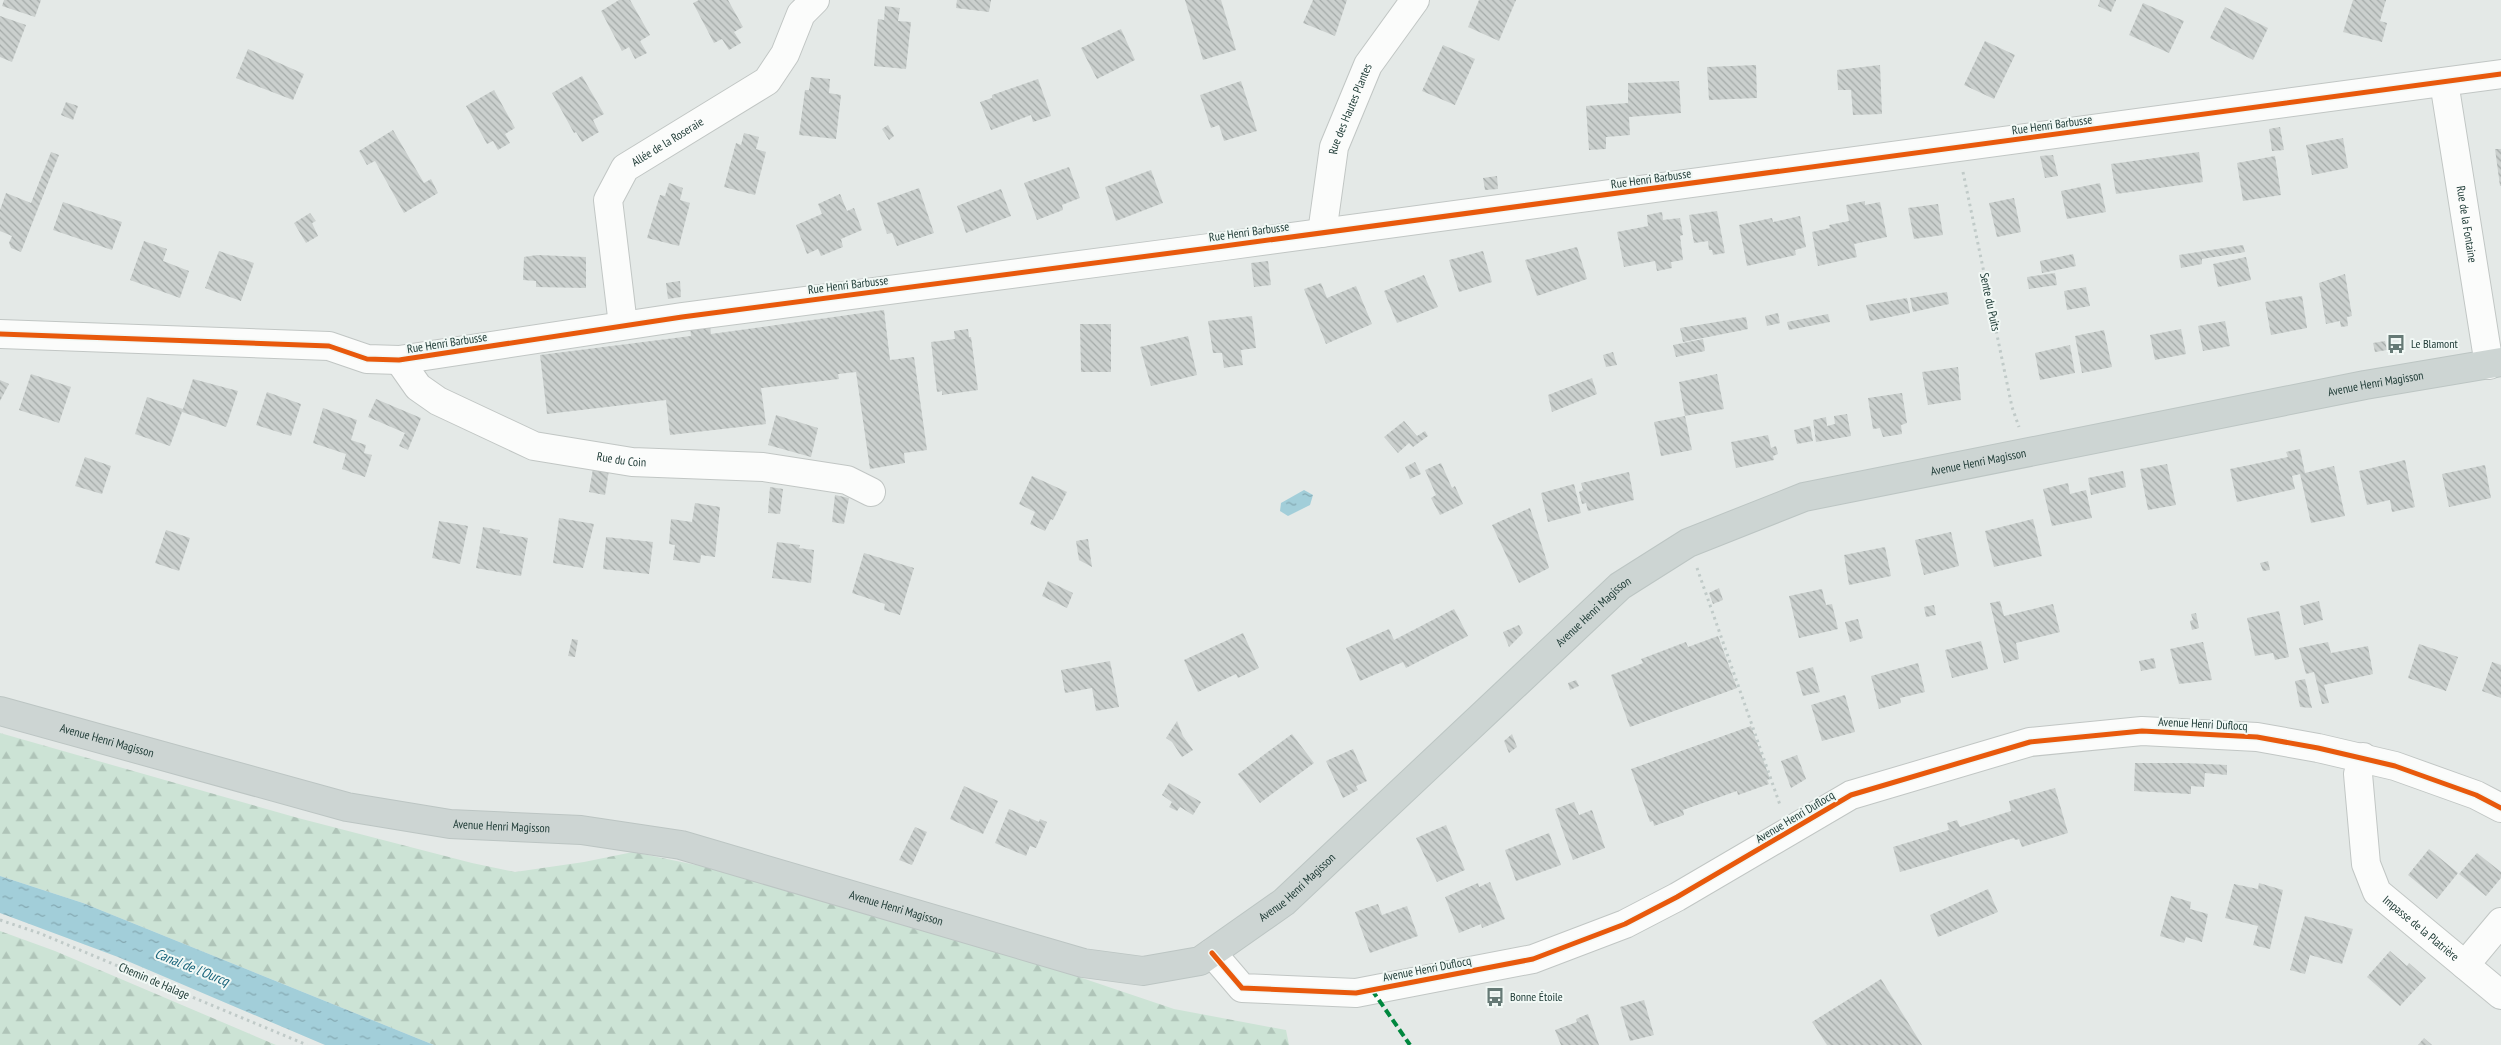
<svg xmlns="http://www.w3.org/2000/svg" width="2501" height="1045" viewBox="0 0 2501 1045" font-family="'PT Sans Narrow',sans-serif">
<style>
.forest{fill:url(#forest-firs)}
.water{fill:url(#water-ripples)}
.building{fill:url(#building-back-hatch)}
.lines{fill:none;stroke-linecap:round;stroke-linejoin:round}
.minor-casing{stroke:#c1c6c4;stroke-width:30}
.major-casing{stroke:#bcc5c3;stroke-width:30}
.path{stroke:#c0cac8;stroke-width:3;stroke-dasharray:2.5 4;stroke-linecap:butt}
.minor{stroke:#fbfcfb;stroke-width:28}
.major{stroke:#cdd5d3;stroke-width:28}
.quiet{stroke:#00873e;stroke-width:4;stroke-dasharray:8 4;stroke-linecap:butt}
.cycleway-casing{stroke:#f1f8f5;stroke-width:8}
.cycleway{stroke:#e8590c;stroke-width:5}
.labels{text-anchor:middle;stroke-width:4;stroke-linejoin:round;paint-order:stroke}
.street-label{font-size:12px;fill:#213d38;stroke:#f1f8f5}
.poi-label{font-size:12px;fill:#213d38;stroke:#f1f8f5;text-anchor:start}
.water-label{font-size:14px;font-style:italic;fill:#18647b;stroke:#f1f8f5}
</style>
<defs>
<pattern id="forest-firs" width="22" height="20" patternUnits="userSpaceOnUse" patternTransform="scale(1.25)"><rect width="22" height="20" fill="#cce3d5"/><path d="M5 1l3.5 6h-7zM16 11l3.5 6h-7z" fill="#afc4b8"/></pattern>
<pattern id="water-ripples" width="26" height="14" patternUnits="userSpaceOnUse" patternTransform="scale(1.25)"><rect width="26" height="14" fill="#a2ced9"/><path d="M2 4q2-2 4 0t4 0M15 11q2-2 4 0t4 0" fill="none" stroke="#84a8b1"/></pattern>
<pattern id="building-back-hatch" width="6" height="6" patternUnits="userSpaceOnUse" patternTransform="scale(1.25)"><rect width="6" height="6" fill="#cbd0ce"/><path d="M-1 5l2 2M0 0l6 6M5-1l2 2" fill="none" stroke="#a4aaa8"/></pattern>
</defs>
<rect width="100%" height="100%" fill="#e4e9e7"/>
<g class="forest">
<path d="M0 733 298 818 472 863 515 872 584 862 633 852 730 872 993 948 1174 1009 1286 1030 1289 1045H434L83 903 0 876Z"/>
<path d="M0 931 55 951 276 1045H0Z"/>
</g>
<g class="water">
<path d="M1304 490 1313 495 1310 505 1288 516 1280 511 1281 503Z"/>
<path d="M0 876 83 903 434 1045H325L118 957 0 913Z"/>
</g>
<g class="building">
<path d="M4 0H41L35 17 2 6Z"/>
<path d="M619 0H630L650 35 640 41 647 53 635 59 629 47 622 51 601 11Z"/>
<path d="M699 0H728L743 27 734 32 741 43 729 50 722 39 714 43 693 3Z"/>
<path d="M957 0H991L989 12 956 8Z"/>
<path d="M1185 0H1221L1236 50 1203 60Z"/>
<path d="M1313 0H1347L1335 36 1303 23Z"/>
<path d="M1479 0H1516L1499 41 1468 27Z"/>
<path d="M2100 0H2116L2111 12 2098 6Z"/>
<path d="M2353 0H2386L2380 21 2387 23 2382 42 2343 32Z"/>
<path d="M2143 3 2184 21 2169 53 2129 35Z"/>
<path d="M885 6 900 8 898 21 911 22 906 69 874 66 878 19 884 20Z"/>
<path d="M2225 7 2268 28 2253 60 2210 38Z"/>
<path d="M0 16 26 25 12 62 0 57Z"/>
<path d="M1121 29 1135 60 1097 79 1081 48Z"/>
<path d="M1985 41 2015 55 1994 99 1964 85Z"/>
<path d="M1443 45 1475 59 1455 105 1422 91Z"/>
<path d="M248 49 304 74 293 100 236 78Z"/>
<path d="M1756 65 1757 98 1709 100 1707 67Z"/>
<path d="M1880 65 1882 114 1853 115 1851 90H1838L1837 70Z"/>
<path d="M582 76 604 114 593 120 599 132 582 142 576 132 574 133 552 93Z"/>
<path d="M811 77 830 79 829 93 841 95 836 139 799 135 805 90H809Z"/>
<path d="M1038 79 1051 116 1033 122 1031 115 991 130 980 102 992 98V95Z"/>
<path d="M1241 81 1257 131 1224 141 1219 125 1211 128 1200 95Z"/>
<path d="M1679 81 1681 113 1629 117 1630 135 1606 137V149L1589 150 1586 106 1628 103V83Z"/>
<path d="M494 90 515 128 505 134 510 143 498 150 493 141 487 144 466 106Z"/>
<path d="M66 102 78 106 73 120 61 115Z"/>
<path d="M888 125 894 136 889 140 882 129Z"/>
<path d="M2280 127 2284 150 2272 151 2269 129Z"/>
<path d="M393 130 424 183 431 179 438 193 404 213 375 161 367 165 359 151Z"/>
<path d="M744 133 759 137 756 149 766 152 755 195 724 187 736 143 741 145Z"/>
<path d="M2343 138 2348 168 2312 175 2306 145Z"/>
<path d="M2495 149H2501V186H2500Z"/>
<path d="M51 152 59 155 21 252 11 248 9 243 12 236 0 231V210L6 193 31 203Z"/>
<path d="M2199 152 2203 182 2116 194 2111 164Z"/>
<path d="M2053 155 2058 176 2045 178 2040 156Z"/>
<path d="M2275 156 2281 195 2243 201 2237 163Z"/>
<path d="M1069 167 1080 198 1062 205 1063 210 1037 220 1024 183Z"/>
<path d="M1151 170 1163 203 1116 221 1105 187Z"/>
<path d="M1497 176 1498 189 1485 190 1483 178Z"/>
<path d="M669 183 683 188 680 200 690 203 679 246 647 238 660 195 665 196Z"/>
<path d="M2100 183 2106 212 2067 219 2061 191Z"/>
<path d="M919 188 934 233 897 246 892 233 887 234 877 203Z"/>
<path d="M1001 189 1011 216 966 233 957 206Z"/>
<path d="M840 194 847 211 854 208 862 230 841 239 843 247 821 256 818 249 807 254 796 225 822 214 818 204Z"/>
<path d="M2014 198 2021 232 1997 237 1989 203Z"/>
<path d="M1865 201V205L1880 202 1887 237 1854 244 1857 257 1818 266 1812 232 1830 228 1829 225 1849 221 1846 205Z"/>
<path d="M63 202 122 222 112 250 53 230Z"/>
<path d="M1938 204 1943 235 1914 239 1908 208Z"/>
<path d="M1717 211 1725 253 1713 255 1712 250H1709L1708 241 1694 243 1689 215Z"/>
<path d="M1662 212 1663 220 1680 218 1683 235 1680 236 1683 260 1671 262 1672 268 1657 271 1655 261 1624 267 1617 232 1648 226 1647 215Z"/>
<path d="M310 213 316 221 312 223 318 236 306 243 294 223Z"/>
<path d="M1800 216 1806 247 1795 250 1796 255 1747 266 1739 225 1772 218 1773 222Z"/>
<path d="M144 241 167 249 163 261 189 271 180 298 130 280Z"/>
<path d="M2243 245 2245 252 2202 259V264L2181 268 2179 255Z"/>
<path d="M1577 247 1587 279 1537 296 1525 260Z"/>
<path d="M219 251 254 263 241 301 205 288Z"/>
<path d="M1483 251 1492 282 1459 292 1449 260Z"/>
<path d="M2073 254 2076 266 2042 273 2040 261Z"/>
<path d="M537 255 586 257V288L536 287V281L523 280 524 257Z"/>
<path d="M2246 257 2251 280 2218 287 2213 264Z"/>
<path d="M1268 261 1271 285 1254 287 1251 263Z"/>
<path d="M2055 273 2057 285 2029 289 2027 277Z"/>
<path d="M2345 274 2352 316 2347 317 2348 326 2341 327 2340 321 2326 324 2319 283Z"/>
<path d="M1424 275 1438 307 1397 323 1384 291Z"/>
<path d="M680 281 681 297 668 299 666 283Z"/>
<path d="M1321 283 1327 298 1356 286 1372 324 1326 344 1304 289Z"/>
<path d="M2086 287 2090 306 2067 310 2064 291Z"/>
<path d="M1947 292 1949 304 1913 312 1910 298Z"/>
<path d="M2302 296 2307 328 2271 335 2265 302Z"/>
<path d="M1907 298 1910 313 1870 321 1866 305Z"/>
<path d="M884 310 890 360 914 357 927 450 904 453 905 463 870 469 856 372 838 374 839 379 761 388 766 424 670 435 666 400 547 414 540 355 691 336 689 319 709 317 711 334Z"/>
<path d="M1778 313 1780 323 1767 326 1765 316Z"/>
<path d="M1828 314 1830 322 1789 330 1787 322Z"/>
<path d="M1252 316 1256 348 1241 350 1243 365 1224 368 1222 353H1213L1208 321Z"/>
<path d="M1746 317 1748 329 1683 342 1680 328Z"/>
<path d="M2225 321 2230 346 2203 351 2198 326Z"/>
<path d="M1080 324H1111V372H1081Z"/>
<path d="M968 329 969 337H971L978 390 942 395V391L937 392 931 342 955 339 954 331Z"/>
<path d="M2181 329 2186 354 2155 360 2150 335Z"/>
<path d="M2104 330 2112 367 2082 373 2075 336Z"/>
<path d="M1188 336 1197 375 1151 386 1140 347Z"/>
<path d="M1703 339 1705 351 1676 357 1673 345Z"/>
<path d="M2385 341 2387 350 2375 352 2373 343Z"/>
<path d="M2070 345 2075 373 2040 380 2035 353Z"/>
<path d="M1613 352 1617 365 1606 367 1603 355Z"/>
<path d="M1958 367 1961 400 1928 405 1922 372Z"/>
<path d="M31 374 71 387 59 423 19 410Z"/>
<path d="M1717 374 1724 409 1685 416 1692 450 1661 456 1654 422 1685 416 1679 382Z"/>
<path d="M1592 378 1597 394 1552 412 1548 395Z"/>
<path d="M193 379 238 391 226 427 182 412 170 446 135 434 147 397 183 409Z"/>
<path d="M0 380 9 384 0 401Z"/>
<path d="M267 392 301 404 291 436 256 425Z"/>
<path d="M1902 393 1907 423 1901 425 1902 434 1883 437 1880 428 1873 429 1868 398Z"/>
<path d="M376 399 421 418 408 450 399 446 405 433 368 417Z"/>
<path d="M323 408 357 420 351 440 366 445 364 453 372 455 365 477 342 469 346 454 313 443Z"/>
<path d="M1847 414 1851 436 1816 442 1813 420 1826 417 1827 426 1835 424 1834 416Z"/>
<path d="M776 415 818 428 811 457 768 445Z"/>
<path d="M1404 421 1417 436 1425 431 1428 436 1413 447 1409 443 1398 453 1384 437Z"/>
<path d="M1810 426 1813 441 1797 444 1794 430Z"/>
<path d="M1768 435 1771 448 1776 446 1778 454 1773 456 1774 460 1736 468 1731 442Z"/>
<path d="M2300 449 2305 473 2334 466 2345 516 2311 523 2300 474 2292 476 2295 489 2237 502 2230 469 2288 457 2286 452Z"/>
<path d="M85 457 111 466 102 494 75 486Z"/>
<path d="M2405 460 2415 507 2392 512 2390 500 2367 505 2359 471Z"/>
<path d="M1415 462 1421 474 1410 479 1405 467Z"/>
<path d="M594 463 610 464 605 495 589 492Z"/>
<path d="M1441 463 1452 488 1455 486 1463 504 1440 515 1431 498 1436 495 1425 470Z"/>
<path d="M2167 464 2176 505 2148 510 2140 469Z"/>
<path d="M2485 465 2491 498 2449 507 2442 474Z"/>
<path d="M2123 471 2126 487 2091 495 2088 478Z"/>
<path d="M1629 472 1634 500 1588 511 1586 503 1582 504 1579 492 1583 490 1581 483Z"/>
<path d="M1032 476 1067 492 1053 520 1051 519 1045 531 1030 524 1035 512 1019 504Z"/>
<path d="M2068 483 2070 494 2086 490 2092 518 2052 526 2043 489Z"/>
<path d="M1574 484 1581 513 1548 522 1541 493Z"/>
<path d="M770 487 783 489 780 514 768 513Z"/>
<path d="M835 495 849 498 844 524 832 522Z"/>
<path d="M695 503 720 507 715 557 701 555 700 563 673 560 675 545 669 544 671 519 692 522Z"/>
<path d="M1530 508 1549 568 1519 583 1492 525Z"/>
<path d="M559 518 594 524 583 568 553 563Z"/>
<path d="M2033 519 2042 556 1994 567 1985 531Z"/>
<path d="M439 521 468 526 460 564 432 558Z"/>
<path d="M483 527 500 530 499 533 528 538 521 576 476 568Z"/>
<path d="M166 530 190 538 179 571 155 563Z"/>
<path d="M1951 532 1959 566 1924 575 1915 540Z"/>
<path d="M606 537 653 542 649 574 603 569Z"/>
<path d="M1088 539 1092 567 1079 560 1076 541Z"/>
<path d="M777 542 800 545 799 548 814 550 811 583 772 578Z"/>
<path d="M1885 547 1891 576 1849 585 1844 555Z"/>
<path d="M864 553 914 568 900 615 884 610 885 604 852 593Z"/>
<path d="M2268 561 2270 570 2263 571 2260 563Z"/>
<path d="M1048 581 1073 593 1067 608 1042 596Z"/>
<path d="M1719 588 1723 600 1713 604 1709 593Z"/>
<path d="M1822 589 1826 605 1832 604 1838 629 1799 638 1789 596Z"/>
<path d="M2000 601 2004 616 2053 604 2060 632 2016 643 2019 659 2004 663 1990 603Z"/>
<path d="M2319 601 2323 620 2304 625 2300 606Z"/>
<path d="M1934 605 1936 615 1926 617 1924 607Z"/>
<path d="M1454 609 1468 636 1406 668 1403 662 1360 681 1346 648 1389 629 1394 640Z"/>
<path d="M2279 611 2289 657 2275 660 2273 653 2255 656 2247 618Z"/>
<path d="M2196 613 2199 628 2192 630 2190 621 2193 620 2191 614Z"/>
<path d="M1858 619 1863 638 1850 642 1845 622Z"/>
<path d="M1519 625 1523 633 1509 647 1503 632Z"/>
<path d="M1243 633 1259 668 1238 678 1236 674 1198 692 1184 660Z"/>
<path d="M1718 636 1737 688 1630 727 1611 675 1643 663 1641 659 1686 642 1688 647Z"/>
<path d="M572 639 578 640 575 657 568 656Z"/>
<path d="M1981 641 1988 669 1952 678 1945 650Z"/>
<path d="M2203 642 2212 680 2179 684 2170 649Z"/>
<path d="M2328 642 2331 653 2368 646 2373 674 2324 685 2329 703 2322 704 2314 672 2306 674 2299 648Z"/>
<path d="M2419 644 2458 657 2446 691 2408 678Z"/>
<path d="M2154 658 2156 668 2141 671 2139 661Z"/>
<path d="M1110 661 1119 707 1096 711 1092 688 1065 693 1061 670Z"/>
<path d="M2492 662 2501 665V698L2482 691Z"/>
<path d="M1918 663 1925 692 1900 698 1901 703 1879 709 1871 676Z"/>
<path d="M1813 667 1820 692 1803 696 1796 672Z"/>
<path d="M2305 679 2312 708 2300 707 2295 681Z"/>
<path d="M1576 680 1579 686 1570 690 1568 683Z"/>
<path d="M1845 695 1855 732 1822 741 1811 705Z"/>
<path d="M1177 721 1183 736 1193 750 1182 757 1172 742 1166 738Z"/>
<path d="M1751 726 1770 779 1767 780 1769 784 1738 795 1737 791 1683 810 1684 815 1654 826 1653 821 1650 822 1631 769Z"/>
<path d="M1292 734 1314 763 1260 803 1238 774Z"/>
<path d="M1512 734 1517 747 1509 753 1504 741Z"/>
<path d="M1353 749 1367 781 1356 786 1358 790 1343 798 1326 761Z"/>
<path d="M1797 755 1806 779 1791 788 1781 761Z"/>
<path d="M2135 763H2186L2227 765V775L2205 773 2204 787 2191 786V794L2134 791Z"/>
<path d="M1169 783 1201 802 1193 815 1180 807 1177 811 1169 807 1172 802 1162 795Z"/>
<path d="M964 786 998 801 983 834 950 819Z"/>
<path d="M2055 788 2068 833 2022 847 2019 839 2015 840 2014 838 1900 872 1893 847 1949 830 1947 823 1957 820 1960 827 2011 811 2009 801Z"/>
<path d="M1574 802 1579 815 1592 810 1605 848 1573 860 1555 809Z"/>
<path d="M1009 809 1039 822 1040 819 1047 822 1036 848 1030 846 1026 856 995 843Z"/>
<path d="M1446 825 1465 870 1437 882 1416 838Z"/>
<path d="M915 827 927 832 912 865 899 860Z"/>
<path d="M1549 833 1561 865 1516 881 1505 850Z"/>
<path d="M2429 849 2458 873 2437 899 2408 875Z"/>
<path d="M2477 853 2501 872V878L2486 896 2459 874Z"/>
<path d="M1490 882 1505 919 1482 928 1481 924 1459 933 1445 897 1478 883 1479 887Z"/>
<path d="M2259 883 2283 890 2270 949 2253 945 2258 926 2225 918 2234 884 2258 889Z"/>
<path d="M1988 889 1998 912 1938 937 1930 915Z"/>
<path d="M2171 896 2191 902 2190 909 2208 914 2202 942 2186 937 2184 943 2160 936Z"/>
<path d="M1378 904 1382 915 1407 906 1418 936 1370 953 1355 912Z"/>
<path d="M2305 916 2353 929 2342 964 2310 955 2305 974 2290 970Z"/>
<path d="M2390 951 2407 966 2409 963 2426 978 2400 1006 2367 977Z"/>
<path d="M1881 979 1922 1045H1827L1812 1022Z"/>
<path d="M1644 1000 1654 1035 1630 1041 1620 1007Z"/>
<path d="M1588 1014 1599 1045H1561L1555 1030 1577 1022 1576 1019Z"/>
<path d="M2424 1038 2432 1045H2418Z"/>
</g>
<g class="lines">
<g class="minor-casing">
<g id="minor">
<path id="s1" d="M2444 82 2489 365"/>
<path id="s2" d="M1322 233 1334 147 1368 65 1415 0"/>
<path id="s3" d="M623 325 608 200 625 168 767 81 785 54 801 14 815 0"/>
<path d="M0 334 329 346 367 359 399 360 682 317 1217 247 2501 74"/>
<path id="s4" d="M399 360 418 387 438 401 534 446 632 462 763 467 847 480 871 492"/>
<path id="s5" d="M2363 757 2358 774 2366 864 2377 892 2501 995"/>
<path d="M1212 953 1242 988 1356 993 1533 959 1625 924 1677 897 1851 795 2030 742 2142 731 2257 737 2318 748 2395 766 2476 795 2501 808"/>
<path d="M2465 965 2501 922"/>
</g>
</g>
<g class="major-casing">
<g id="major">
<path id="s6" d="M0 711 347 807 450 824 581 830 681 845 1083 963 1143 971 1200 961 1284 902 1620 586 1688 543 1804 497 2365 385 2501 362"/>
</g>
</g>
<g class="path">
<path d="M1963 172 2012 407 2019 427"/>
<path d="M1697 568 1780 805"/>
<path d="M0 920 39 933 307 1045"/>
</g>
<use href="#minor" class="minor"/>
<use href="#major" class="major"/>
<path class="quiet" d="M1372 990 1410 1045"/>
<g class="cycleway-casing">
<g id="cycleway">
<path d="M0 334 329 346 367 359 399 360 682 317 1217 247 2501 74"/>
<path d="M1212 953 1242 988 1356 993 1533 959 1625 924 1677 897 1851 795 2030 742 2142 731 2257 737 2318 748 2395 766 2476 795 2501 808"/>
</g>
</g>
<use href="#cycleway" class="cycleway"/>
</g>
<defs>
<g id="bus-bare" transform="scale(1.5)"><path d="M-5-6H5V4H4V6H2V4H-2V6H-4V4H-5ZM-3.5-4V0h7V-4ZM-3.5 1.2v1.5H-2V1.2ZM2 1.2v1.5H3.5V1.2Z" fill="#657975" stroke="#f1f8f5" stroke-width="2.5" paint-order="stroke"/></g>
</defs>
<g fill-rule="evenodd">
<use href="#bus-bare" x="2396" y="344"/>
<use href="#bus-bare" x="1495" y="997"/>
</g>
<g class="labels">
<g class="street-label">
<text dy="4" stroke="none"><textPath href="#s2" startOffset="128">Rue des Hautes Plantes</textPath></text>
<text transform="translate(2052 125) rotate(-8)" y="4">Rue Henri Barbusse</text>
<text dy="4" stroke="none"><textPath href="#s3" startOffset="212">Allée de la Roseraie</textPath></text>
<text transform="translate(1651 179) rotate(-8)" y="4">Rue Henri Barbusse</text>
<text dy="4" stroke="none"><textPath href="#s1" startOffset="144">Rue de la Fontaine</textPath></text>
<text transform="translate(1249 232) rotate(-8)" y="4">Rue Henri Barbusse</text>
<text transform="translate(848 285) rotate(-7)" y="4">Rue Henri Barbusse</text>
<text transform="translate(1990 302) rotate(78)" y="4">Sente du Puits</text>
<text transform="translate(447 343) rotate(-9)" y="4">Rue Henri Barbusse</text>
<text dy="4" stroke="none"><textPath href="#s6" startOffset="2586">Avenue Henri Magisson</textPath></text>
<text dy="4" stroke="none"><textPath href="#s4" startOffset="252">Rue du Coin</textPath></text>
<text dy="4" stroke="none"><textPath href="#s6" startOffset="2181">Avenue Henri Magisson</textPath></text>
<text dy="4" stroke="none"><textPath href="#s6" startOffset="1761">Avenue Henri Magisson</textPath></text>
<text transform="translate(2203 724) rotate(3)" y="4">Avenue Henri Duflocq</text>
<text dy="4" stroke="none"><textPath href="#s6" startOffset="111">Avenue Henri Magisson</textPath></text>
<text transform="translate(1795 817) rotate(-31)" y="4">Avenue Henri Duflocq</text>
<text dy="4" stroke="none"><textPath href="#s6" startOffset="516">Avenue Henri Magisson</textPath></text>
<text dy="4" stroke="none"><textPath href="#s6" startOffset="1356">Avenue Henri Magisson</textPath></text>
<text dy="4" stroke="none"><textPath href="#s6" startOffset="921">Avenue Henri Magisson</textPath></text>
<text dy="4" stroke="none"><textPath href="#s5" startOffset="195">Impasse de la Platrière</textPath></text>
<text transform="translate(1427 969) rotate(-11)" y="4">Avenue Henri Duflocq</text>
<text transform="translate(154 981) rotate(23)" y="4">Chemin de Halage</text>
</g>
<g class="poi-label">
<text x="2411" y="348">Le Blamont</text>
<text x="1510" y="1001">Bonne Étoile</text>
</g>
<g class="water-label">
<text transform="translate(192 967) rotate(22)" y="5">Canal de l'Ourcq</text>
</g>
</g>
</svg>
